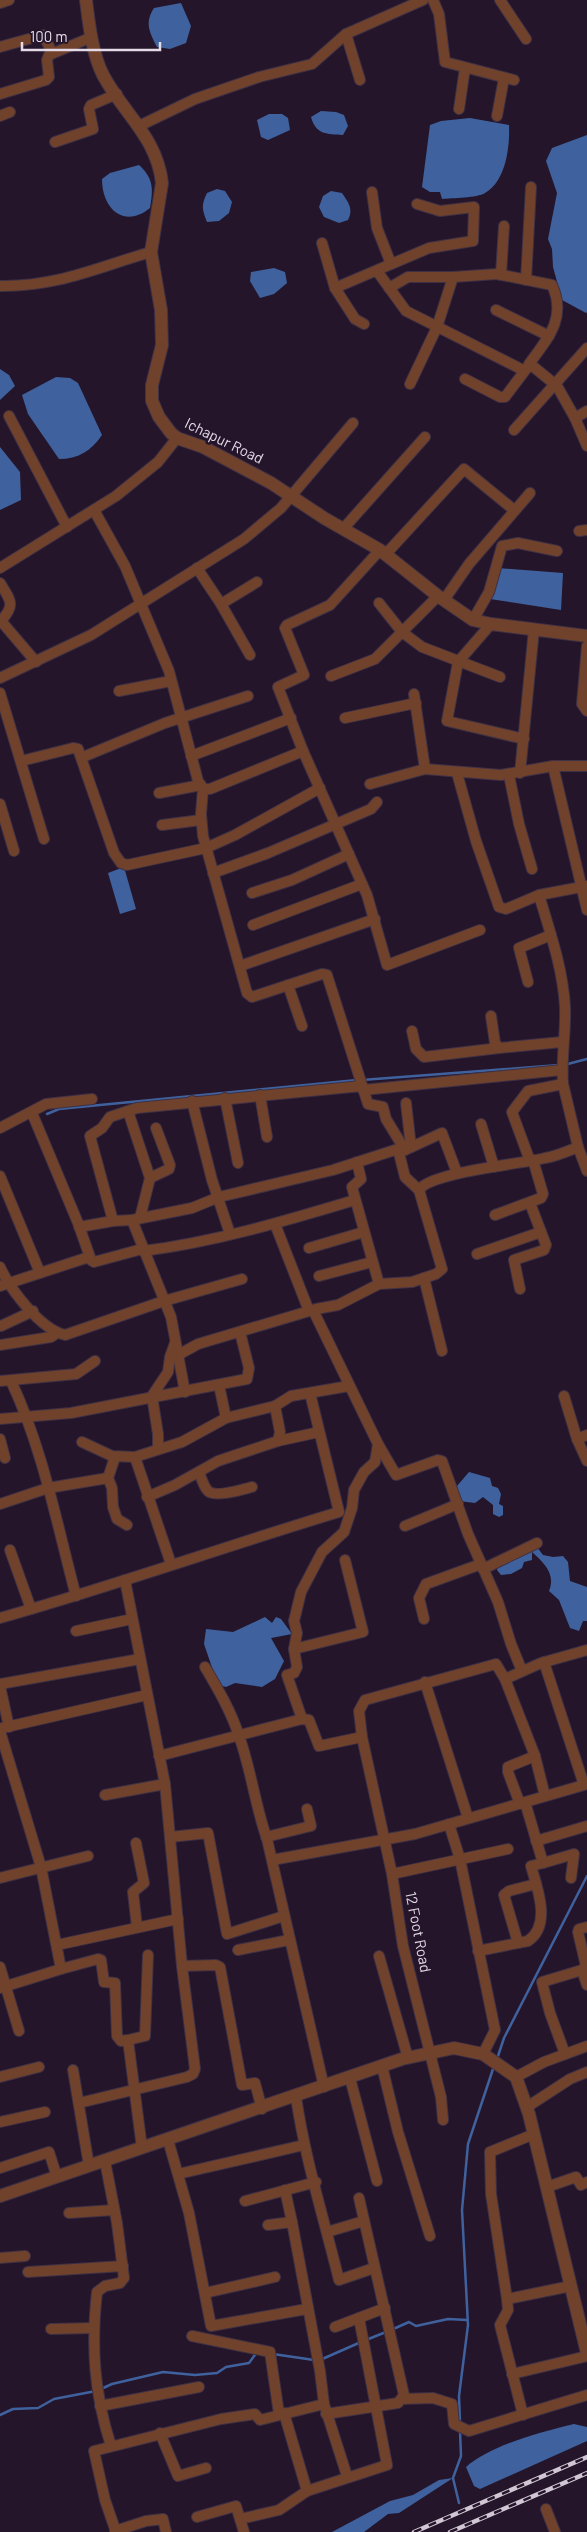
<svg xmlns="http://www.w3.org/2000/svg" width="587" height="2532" viewBox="0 0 587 2532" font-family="Barlow,sans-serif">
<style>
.water{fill:#3f629e}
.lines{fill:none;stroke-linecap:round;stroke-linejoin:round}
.stream{stroke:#3f629e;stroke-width:2.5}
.minor-casing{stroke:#3f3145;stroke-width:12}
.tertiary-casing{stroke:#3f3145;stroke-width:14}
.minor{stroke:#71422b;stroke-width:10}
.tertiary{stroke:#71422b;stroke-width:12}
.rail-casing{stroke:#d0c6d4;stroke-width:4.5}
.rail{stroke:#24152a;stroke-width:2.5;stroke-dasharray:8;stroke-linecap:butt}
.labels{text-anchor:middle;stroke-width:5;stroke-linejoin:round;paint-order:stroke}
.street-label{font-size:15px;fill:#e4dae8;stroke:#24152a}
</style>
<rect width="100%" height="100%" fill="#24152a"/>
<g class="water">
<path d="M181 3 191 26 186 43 170 49 157 47C150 33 144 23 154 8Z"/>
<path d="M321 111 336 112 344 115 348 126 343 135C327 134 316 135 311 117Z"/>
<path d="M269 114H282L288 118 290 130 268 140 261 137 257 120Z"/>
<path d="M470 118 509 125C510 147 506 181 485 193 477 198 452 198 442 199L440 192H430L422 187 430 125 441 121Z"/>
<path d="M587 135V312L586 313 562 300 553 267 552 249 548 239 557 193 546 161 552 148Z"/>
<path d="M139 165C154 179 153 189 150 208 124 229 102 209 102 179L110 173Z"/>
<path d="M217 189 225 191 232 202 229 213 219 221 207 222C202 210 201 205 207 193Z"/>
<path d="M331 191 342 193C348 202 354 209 348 220L339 223 324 217 319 207 323 196Z"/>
<path d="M274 268 285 272 287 283 274 294 260 298 250 281 251 272Z"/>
<path d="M0 369 9 375 15 386 0 400Z"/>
<path d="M56 377 70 378 78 383 102 435C91 451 78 459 59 459L28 414 22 395Z"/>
<path d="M0 447 20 472 21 500 0 510Z"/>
<path d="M498 568 563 573 561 610 490 599Z"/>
<path d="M124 867 136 909 120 914 108 873Z"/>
<path d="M469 1472 490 1478 492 1486 498 1488 501 1494 499 1504 503 1506V1515L499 1517 493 1514V1505L483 1497 475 1503 459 1501 457 1486Z"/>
<path d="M534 1543 543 1555 553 1557 563 1556 568 1562 570 1581 587 1587V1621H583L579 1631 570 1628 559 1600 549 1591C556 1574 544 1563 532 1552V1560L524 1562 522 1568 511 1574 501 1575 497 1570 501 1557Z"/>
<path d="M265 1617 272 1623 276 1617 281 1619 292 1634 271 1638 284 1661 275 1679 262 1687 235 1683 226 1687 218 1685 204 1644 206 1629 233 1632Z"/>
<path d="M574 2424 587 2427V2441L480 2489 474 2486 466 2467C491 2445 541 2432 574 2424Z"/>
<path d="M453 2478 399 2513 388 2514 364 2532H332L390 2501 413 2495 439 2480Z"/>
</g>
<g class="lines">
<g class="stream">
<path d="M564 1065 587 1059"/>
<path d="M362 1080 559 1065"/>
<path d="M47 1114 59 1109 357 1080"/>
<path d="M497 2059 504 2038 587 1876"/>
<path d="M391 2330 409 2322 416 2326 448 2319 467 2320"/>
<path d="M366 2340 386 2332"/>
<path d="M273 2354 314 2360"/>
<path d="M320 2360 361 2342"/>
<path d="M101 2389 112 2384 163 2372 195 2375 217 2373 226 2367 249 2363 257 2352"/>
<path d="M0 2415 13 2409 38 2408 54 2399 96 2391"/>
<path d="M460 2423 459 2396 468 2325 462 2210 468 2144 494 2066"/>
<path d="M459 2503 453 2478 461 2456 460 2431"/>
</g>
<g class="minor-casing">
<g id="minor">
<path d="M433 0 439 14 445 62 514 80"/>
<path d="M500 0 526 39"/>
<path d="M0 3 9 0"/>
<path d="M346 34 360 80"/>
<path d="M0 47 43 35 52 52"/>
<path d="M0 94 46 80 49 77 47 60 49 55 92 37"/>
<path d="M459 109 465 68"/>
<path d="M0 116 10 112"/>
<path d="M497 116 504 78"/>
<path d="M139 126 195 99 259 77 312 64 346 34 423 0"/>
<path d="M55 142 93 129 89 109 91 105 117 94"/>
<path d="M372 192 377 228 391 264"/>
<path d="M322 243 335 288"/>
<path d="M377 271 406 311 523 370"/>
<path d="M501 275 504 226"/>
<path d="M526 280 531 187"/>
<path d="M0 286C57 287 98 267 151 252"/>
<path d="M389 288 408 277H453"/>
<path d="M496 310 549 336"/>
<path d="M364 324 355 319 335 288 429 248 473 241 474 207 440 211 417 204"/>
<path d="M465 379 500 397H505L530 364 557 386 575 418 587 446"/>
<path d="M410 384 437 327 453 277 497 274 552 285C567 318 548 338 529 364"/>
<path d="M9 416 67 527"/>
<path d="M575 418 587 411"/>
<path d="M514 430 587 348"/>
<path d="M94 510 125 566 169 671 198 781 203 789H210L303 751"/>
<path d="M343 529 425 437"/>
<path d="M579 531 587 530"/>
<path d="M380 550 330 605 287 625 285 628 304 675 278 687 303 751 367 895 387 965 480 930"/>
<path d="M385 555 464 469 514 510"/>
<path d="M0 568 116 496 158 462 177 438"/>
<path d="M197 568 221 604 250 655"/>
<path d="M0 583C11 601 16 605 0 622"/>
<path d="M444 600 469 564 530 493"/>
<path d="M379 603 402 632 422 647 500 677"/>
<path d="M221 604 257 582"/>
<path d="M473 620 489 592 502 546 518 543 557 551"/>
<path d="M1 621 36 662"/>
<path d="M491 624 458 662 447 721 524 739"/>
<path d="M587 646 582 704 587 711"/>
<path d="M331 676 375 659 438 596"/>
<path d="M0 678 91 635 244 539 281 508 353 423"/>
<path d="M119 691 171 681"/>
<path d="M0 693 44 839"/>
<path d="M414 694 425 769"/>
<path d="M345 718 416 703"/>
<path d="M191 756 291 718"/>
<path d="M83 757 165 723 248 696"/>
<path d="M21 761 73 748 78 749 114 853 121 863 127 865 206 848 235 835 320 788"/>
<path d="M553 766 587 910"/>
<path d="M457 773 476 841 499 907 506 909 539 895"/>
<path d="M520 773 534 629"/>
<path d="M509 775 519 824 532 869"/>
<path d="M370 784 425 769 501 775 553 766H587"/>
<path d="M203 789 201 814 203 836 247 993 252 997 322 974 327 975 368 1104 383 1107 386 1119 405 1150"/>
<path d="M159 793 201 785"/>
<path d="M0 804 14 851"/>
<path d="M162 825 201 820"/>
<path d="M213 873 268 853 371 809 377 802"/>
<path d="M252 893 292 880 349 854"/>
<path d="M253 925 362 884"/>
<path d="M240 966 375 919"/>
<path d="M528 982 519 948 551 935"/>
<path d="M288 985 302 1026"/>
<path d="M491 1016 495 1043 499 1048 562 1042"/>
<path d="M412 1031 416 1049 424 1057 499 1048"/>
<path d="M563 1084 578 1147"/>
<path d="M363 1090 562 1070"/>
<path d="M260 1095 267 1137"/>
<path d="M225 1098 238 1163"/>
<path d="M192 1101 212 1180 230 1234"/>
<path d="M406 1103 411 1147"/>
<path d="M128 1111 150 1178 140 1218"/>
<path d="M32 1113 78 1223 91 1260 94 1262 142 1249"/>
<path d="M481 1124 494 1167"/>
<path d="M0 1128 46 1104 92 1099"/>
<path d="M398 1149 405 1177 419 1190"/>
<path d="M530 1161 512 1112 528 1091 563 1084C561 1058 566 1033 565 1007 563 969 550 932 539 895L587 886"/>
<path d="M357 1162 361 1179 352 1187 379 1284"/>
<path d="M0 1176 40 1273"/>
<path d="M150 1178 169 1169 170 1165 156 1128"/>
<path d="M495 1215 541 1198 543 1194 533 1160"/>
<path d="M132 1220 192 1208 219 1197 333 1170 398 1149 405 1150 442 1133 457 1173"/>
<path d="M275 1224 309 1311"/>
<path d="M79 1227 113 1221"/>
<path d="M309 1248 364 1232"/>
<path d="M143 1251C215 1242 285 1221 355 1200"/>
<path d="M477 1254 541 1232"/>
<path d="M0 1267C10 1289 40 1329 65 1335L164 1301 242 1279"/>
<path d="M319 1276 372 1262"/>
<path d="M424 1278 442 1351"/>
<path d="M0 1286 89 1257"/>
<path d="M520 1289 514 1260 544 1250 546 1245 530 1203"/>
<path d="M1 1326 33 1311"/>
<path d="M0 1345 51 1337 57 1333"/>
<path d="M178 1355 198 1344 316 1309 338 1305 379 1284 412 1282 436 1274 442 1269 419 1190C430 1172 522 1164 545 1158 557 1156 568 1151 578 1147L587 1171"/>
<path d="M0 1381 76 1374 95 1361"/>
<path d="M11 1381C43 1449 57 1525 76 1596"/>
<path d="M219 1385 226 1418"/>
<path d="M185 1392 171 1317 132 1220 113 1221 90 1136 102 1128 110 1117 137 1108 362 1086"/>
<path d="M564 1396 577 1439 587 1461"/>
<path d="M0 1419 71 1413 247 1379 249 1368 240 1332"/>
<path d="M0 1439 5 1458"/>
<path d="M577 1439 587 1435"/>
<path d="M278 1441 319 1432"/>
<path d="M82 1442 112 1456 135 1457 182 1442 226 1418 275 1406 291 1396 349 1386"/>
<path d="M378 1444 396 1475 438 1460 442 1461 468 1534 498 1602 511 1644 522 1671"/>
<path d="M158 1449V1434L152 1396 168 1372 170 1357 175 1343"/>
<path d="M115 1457 108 1478 112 1488 113 1507 117 1519 127 1525"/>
<path d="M135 1457 171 1564"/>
<path d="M199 1472C201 1478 204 1487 208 1491 215 1498 244 1489 252 1487"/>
<path d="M147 1497 175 1485 218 1461 278 1441 280 1432 275 1406"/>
<path d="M0 1504 48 1488 108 1478"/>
<path d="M405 1526 458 1504"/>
<path d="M10 1550 31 1609"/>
<path d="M483 1569 537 1543"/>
<path d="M0 1618C114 1586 226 1546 339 1512L310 1393"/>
<path d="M424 1619 419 1598 426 1584 481 1564"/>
<path d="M76 1631 132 1619"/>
<path d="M294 1649 297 1633 294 1621 301 1592 322 1552 344 1532 352 1508 354 1490 364 1472 375 1462 378 1444 313 1310"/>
<path d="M205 1667C218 1689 231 1711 239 1736 251 1769 255 1805 267 1839L324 2087"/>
<path d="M505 1679 541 1663 587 1650"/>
<path d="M425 1682 468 1818"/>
<path d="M0 1684 140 1659"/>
<path d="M0 1686 9 1727"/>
<path d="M302 1719 287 1675 294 1673 297 1667 294 1649 363 1632 345 1560"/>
<path d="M0 1731 41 1867 61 1969 0 1988"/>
<path d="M0 1731 2 1728 147 1695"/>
<path d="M159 1756 302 1719 309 1720 319 1746 362 1737"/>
<path d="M105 1795 165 1784"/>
<path d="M520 1804 508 1772V1767L535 1756"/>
<path d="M449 1824 460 1859 495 2030 483 2054"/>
<path d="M170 1837 208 1833 227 1934 284 1916"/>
<path d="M266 1837 311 1826 307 1809"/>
<path d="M536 1841 587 1826"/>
<path d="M136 1843 144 1883 133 1892 137 1927"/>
<path d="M272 1860 415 1834 584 1785 544 1662"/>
<path d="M543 1863 574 1854 571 1878"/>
<path d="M392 1874 508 1849"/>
<path d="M0 1878 88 1856"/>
<path d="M518 1943 504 1895 509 1891 536 1884"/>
<path d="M57 1945 178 1919"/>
<path d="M238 1950 289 1940"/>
<path d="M478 1951 528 1941C552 1925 537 1887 531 1866L543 1863 525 1802"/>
<path d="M379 1956 408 2058"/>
<path d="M182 1966 216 1965 220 1967 242 2085 255 2083 262 2109"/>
<path d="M0 1967 19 2031"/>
<path d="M61 1969 98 1959 101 1960 104 1982 115 1983 117 2036 121 2041 128 2040 142 2148"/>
<path d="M582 1970 587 1985"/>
<path d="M128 2040 145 2036 148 1955"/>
<path d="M565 2054 550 2013 542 1982 582 1970 586 1966 578 1932 579 1929 587 1927"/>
<path d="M382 2066 398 2132 430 2236"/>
<path d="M73 2070 89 2166"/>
<path d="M0 2077 39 2067"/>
<path d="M516 2077 544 2062 587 2046"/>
<path d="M350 2078 377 2181"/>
<path d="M296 2097C305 2159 324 2219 339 2280L374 2268"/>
<path d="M79 2103 187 2077 193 2074 195 2069 182 1966 165 1784 125 1580"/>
<path d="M527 2107 570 2079 587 2072"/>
<path d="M443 2120 441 2097 403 1946 392 1874 362 1737 359 1711 365 1700 496 1664 505 1679 535 1756 545 1796"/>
<path d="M0 2122 45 2112"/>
<path d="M534 2134 490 2152 491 2194 507 2299 571 2286"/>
<path d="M168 2140 189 2213 211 2326 307 2309"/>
<path d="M105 2161 117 2223 124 2278 120 2283 105 2286 97 2292C91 2346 94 2393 111 2446"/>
<path d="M0 2168 49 2152 57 2177"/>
<path d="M178 2174 304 2145"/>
<path d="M547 2187 576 2177 581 2185 587 2182"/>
<path d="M285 2190 292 2222"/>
<path d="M245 2201 316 2182"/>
<path d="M69 2213 114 2210"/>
<path d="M268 2225 292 2222 320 2371 324 2404 347 2476"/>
<path d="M327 2232 364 2221"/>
<path d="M0 2258 25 2256"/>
<path d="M28 2272 123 2266"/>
<path d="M205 2293 275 2277"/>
<path d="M507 2299 508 2310 500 2325 523 2415"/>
<path d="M335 2327 385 2308"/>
<path d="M51 2329 93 2328"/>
<path d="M192 2336 270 2352 279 2414"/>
<path d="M512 2374 587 2356"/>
<path d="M402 2399 433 2398 452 2404 454 2424 469 2431 587 2395"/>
<path d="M100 2406 199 2387"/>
<path d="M284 2413 307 2491"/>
<path d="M326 2414 398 2403 404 2395 359 2198"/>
<path d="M160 2433 178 2476 206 2468"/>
<path d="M546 2509 555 2532"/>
<path d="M197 2517 236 2506 244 2532"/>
<path d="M240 2519 279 2510 307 2491 387 2465 359 2318"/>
<path d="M115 2531 146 2521 163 2519 166 2532"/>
<path d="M116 2532 105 2500 94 2451 221 2419 255 2414 260 2420 324 2404"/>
</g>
</g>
<g class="tertiary-casing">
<g id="tertiary">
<path d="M86 0C89 24 92 53 103 75 123 113 157 137 162 183L151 252 161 310 162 345 152 385V401L159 417 171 433 177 438 203 447 271 483 324 518 380 550 438 596 473 620 491 624 587 636"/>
<path d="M0 2196 402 2059 454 2048 483 2054 516 2077 529 2114 587 2353"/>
</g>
</g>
<use href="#minor" class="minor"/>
<use href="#tertiary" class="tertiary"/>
<g class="rail-casing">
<g id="rail">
<path d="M414 2532 587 2457"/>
<path d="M450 2532 587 2473"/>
</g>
</g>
<use href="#rail" class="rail"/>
</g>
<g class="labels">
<g class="street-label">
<text transform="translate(224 441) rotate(26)" y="5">Ichapur Road</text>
<text transform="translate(418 1932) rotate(79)" y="5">12 Foot Road</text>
</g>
</g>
<path d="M22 42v8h138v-8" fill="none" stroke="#e4dae8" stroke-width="2.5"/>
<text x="30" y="42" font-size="15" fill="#e4dae8" stroke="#24152a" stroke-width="4" paint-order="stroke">100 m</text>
</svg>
